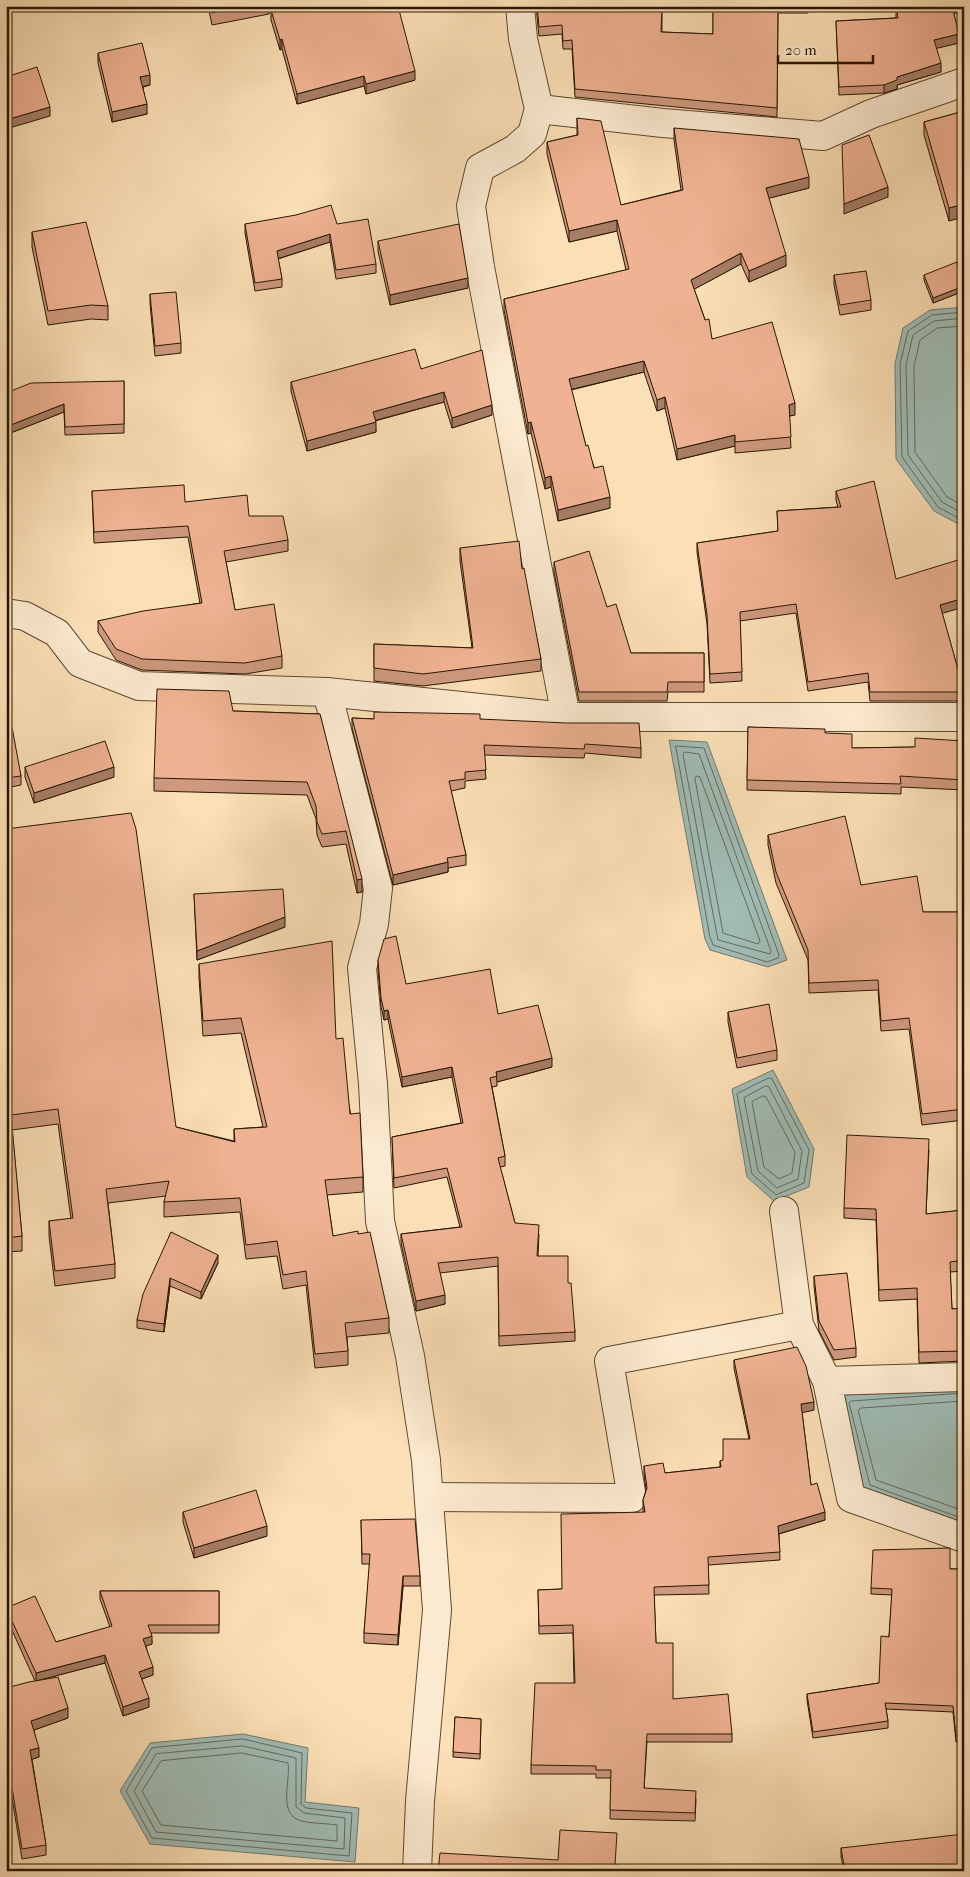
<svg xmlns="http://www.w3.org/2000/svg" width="970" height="1877" viewBox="0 0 970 1877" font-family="'IM FELL French Canon',serif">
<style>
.water{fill:#a0bcb5;stroke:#707a6d}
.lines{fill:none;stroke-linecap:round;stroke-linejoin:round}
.shore{stroke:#646a5b;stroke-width:1}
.minor-casing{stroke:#5d492e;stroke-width:30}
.minor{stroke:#fcead0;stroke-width:28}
.wall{fill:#ce997e;stroke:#281701}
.shaded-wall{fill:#a77d66;stroke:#281701}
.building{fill:#efb292;stroke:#281701}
</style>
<rect width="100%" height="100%" fill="#fbdfb6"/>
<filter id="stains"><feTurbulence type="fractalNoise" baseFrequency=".004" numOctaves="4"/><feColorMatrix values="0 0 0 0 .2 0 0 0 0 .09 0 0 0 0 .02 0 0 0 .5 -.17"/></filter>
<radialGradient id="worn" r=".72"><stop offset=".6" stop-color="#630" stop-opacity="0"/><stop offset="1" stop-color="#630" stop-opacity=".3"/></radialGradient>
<g class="water">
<path d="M964 307V527L934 511 896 459 895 364 903 328 930 310Z"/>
<path d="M669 740 707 742 787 960 768 967 710 950 705 939Z"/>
<path d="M773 1070 814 1149 809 1187 774 1201 747 1177 732 1089Z"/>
<path d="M964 1382V1531L860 1494 834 1391Z"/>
<path d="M243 1734 308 1748 305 1802 359 1808 355 1862 150 1844 120 1791 150 1743Z"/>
</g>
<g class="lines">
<g class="shore">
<path d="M964 312 932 315 908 331 900 364 902 457 938 507 964 521"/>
<path d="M964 318 934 321 913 335 906 365 908 455 942 502 964 514"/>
<path d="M964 326 937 328 920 340 914 366 915 452 947 497 964 506"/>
<path d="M676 746 704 748 779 955 778 958 767 962 713 945 710 937Z"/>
<path d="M685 752 699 754 771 951 770 954 718 940 683 755Z"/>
<path d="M697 776 700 777 760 941 758 944 723 933 695 779Z"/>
<path d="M769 1078 772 1079 809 1150 804 1183 776 1195 752 1174 737 1094Z"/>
<path d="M766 1086 769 1087 802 1151 798 1179 777 1188 758 1171 744 1098Z"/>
<path d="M763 1096 766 1097 795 1152 792 1173 779 1179 764 1167 752 1102Z"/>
<path d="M964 1393 851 1401 849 1403 870 1485 964 1519"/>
<path d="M964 1401 861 1408 858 1410 876 1480 964 1511"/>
<path d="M243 1739 302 1753 301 1804 306 1808 352 1813 349 1856 152 1838 126 1791 152 1748Z"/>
<path d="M243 1746 296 1758V1807L304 1813 345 1818 344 1849 156 1832 134 1791 156 1754Z"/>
<path d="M242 1753 288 1763C291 1781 277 1814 301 1821 313 1824 326 1823 337 1825V1841L161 1825 142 1791 161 1761Z"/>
</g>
<g class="minor-casing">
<g id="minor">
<path d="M520 6 523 39 539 109 532 134 515 149 480 168 471 206 480 267 566 717"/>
<path d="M539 109 663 123 823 136 871 114 964 82"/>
<path d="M6 613 25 616 57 633 80 663 139 686 327 692 566 717H964"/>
<path d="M327 692 378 888 374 924 362 968 373 1084 380 1221 410 1356 426 1460 437 1610 420 1801 417 1871"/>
<path d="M784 1211 799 1325"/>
<path d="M964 1377 827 1381 851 1498 964 1538"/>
<path d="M429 1497 632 1498 609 1361 799 1325 827 1381"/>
</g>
</g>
<use href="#minor" class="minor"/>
</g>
<g class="wall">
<path d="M208 6H269V14L212 25Z"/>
<path d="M536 6H662V32L713 34V6H809L808 13H778L777 117 575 97 572 49H563L562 34 539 36Z"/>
<path d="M896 6H964V11L954 13 959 43 936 48 941 72 897 85V89L884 93 839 95 836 21 896 18Z"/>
<path d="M271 10 415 80 366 94 364 86 297 104 282 49 280 50 271 20Z"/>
<path d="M98 53 150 85 143 87 147 114 112 122 98 63Z"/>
<path d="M964 111 949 221 924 135V122Z"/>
<path d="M577 118 621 205 681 190 674 140V128L809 188 769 198 786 266 749 282 741 264 694 289 712 339 795 415 789 416 791 448 735 453V446L677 460 665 408 657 411 644 372 571 390 586 446 610 508 558 521 551 487 545 489 531 433 528 434 504 310V299L626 270 617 231 569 242 547 154V142L577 135Z"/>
<path d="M245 224H337L376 264V273L336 279 330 242 278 259 282 279V287L255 291 245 233Z"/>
<path d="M32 232 108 306V320L91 319 48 325 32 247Z"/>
<path d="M378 241 468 288 390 305 378 251Z"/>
<path d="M834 275 871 300V310L840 315 834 285Z"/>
<path d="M924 275 964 279V291L933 303 924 280Z"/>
<path d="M150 294 181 343V353L155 356 150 304Z"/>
<path d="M421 369 492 415 452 428 444 402 375 421 376 432 307 451 291 391V382Z"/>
<path d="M124 381V433L65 435 64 412 8 434 6 429V393Z"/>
<path d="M92 491 185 502 249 516 288 540V551L226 562 235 610 282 656V668L245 674 142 670 116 660 98 632V621L200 603 188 537 94 543Z"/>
<path d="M836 491 896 579 942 613 959 673 964 672V701H870L868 682 808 691 796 613 740 621 742 681 710 683 707 624 697 552V543L778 531 777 511 838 507 836 500Z"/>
<path d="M460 548 522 569 541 659V671L423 686 374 681V644L472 648 460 561Z"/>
<path d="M554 562 607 607 631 653H704V692H668L667 701H579L554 572Z"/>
<path d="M233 711 320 714 362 892 357 893 346 844 322 847 317 835 316 819 307 795 154 791V778Z"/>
<path d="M352 718 374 719H480L641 748V758L585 753 584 758 484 755 486 779 465 781V788L451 791 466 855V865L448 868V872L393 885 352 728Z"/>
<path d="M748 727 825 733 852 748 915 747 964 741V790L901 787V794L747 790Z"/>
<path d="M6 728 21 776V785L6 788Z"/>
<path d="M25 767 114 777 34 803 25 777Z"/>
<path d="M6 829 176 1127 234 1141V1129L263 1127 241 1033 203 1036 199 978V964L336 1039 363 1177V1192L327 1195 333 1236 389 1318V1333L347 1337 348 1351V1365L315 1368 306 1285 283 1289 277 1256 246 1259 240 1212 164 1217V1202L166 1196 108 1203 115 1264V1278L55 1286 49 1236V1221L71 1219 58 1124 12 1130 22 1236V1251L6 1252Z"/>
<path d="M768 835 861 885 923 912H964V1120L922 1125 909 1029 881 1031 878 990 809 993 808 960 776 883 768 845Z"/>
<path d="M194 894 285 927 197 960Z"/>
<path d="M378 960 406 984 498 1014 552 1067 497 1082V1086L492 1087 505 1156V1166L500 1167 515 1223 539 1234 538 1256 568 1283 575 1332V1341L499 1346 498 1266 440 1273 445 1304 416 1311 401 1243V1234L460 1227 447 1177 394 1188 392 1137 461 1123 452 1077 402 1087 388 1019 384 1020 381 1007 378 969Z"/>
<path d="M728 1012 777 1050V1060L737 1068 728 1022Z"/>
<path d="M929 1150 926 1214 964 1210V1271L950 1272 952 1309 964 1308V1361L919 1363 917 1299 879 1301 876 1220 844 1218V1208Z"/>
<path d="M171 1232 218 1263 201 1299 170 1286 164 1332 137 1328V1320Z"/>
<path d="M814 1276 856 1348V1357L834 1360 819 1331 814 1286Z"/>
<path d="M734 1360 814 1410 802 1412 811 1485 825 1520 779 1534 780 1560 708 1565 709 1594 654 1595 656 1643 673 1699 732 1734V1742H647L644 1788 696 1799 695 1821 610 1819 611 1778H596V1774H531V1765L574 1683 573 1633 539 1634 538 1590 562 1589 643 1512V1500L646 1490 644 1474V1466L665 1473 720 1467V1461L723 1460 749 1439 734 1368Z"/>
<path d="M183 1512 267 1536 194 1558 183 1522Z"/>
<path d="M361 1520 420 1576V1586H403L398 1645 364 1643V1633L370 1564H362Z"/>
<path d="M950 1569H964V1741L956 1742 953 1712 886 1709 888 1721V1728L813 1738 807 1700V1694L879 1683 889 1637 892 1595 871 1594V1588Z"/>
<path d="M100 1591H219V1633H151L152 1644 146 1646 153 1675 142 1679 149 1707 123 1716 105 1663 43 1679 68 1718 34 1730 39 1757 32 1759 46 1845V1855L22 1859 10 1786 6 1787 35 1681 6 1617V1608L56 1642 110 1627 100 1599Z"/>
<path d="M455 1717 481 1719 480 1759 453 1757Z"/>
<path d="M841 1848 964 1871H844L841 1857Z"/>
</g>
<g class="shaded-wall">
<path d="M952 6H964V11L952 14Z"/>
<path d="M959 34V43L934 49V40Z"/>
<path d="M282 39V49L280 50V40Z"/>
<path d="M941 63V72L897 85V89L884 93V85L897 77Z"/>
<path d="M415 71V80L366 94V84Z"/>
<path d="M150 75V85L140 87V77Z"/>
<path d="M364 76V86L297 104V94Z"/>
<path d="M147 104V114L112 122V112Z"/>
<path d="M50 107V116L6 129V120Z"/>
<path d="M809 177V188L766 199V188Z"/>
<path d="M888 187V197L844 214V204Z"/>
<path d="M964 204V217L949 221V208Z"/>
<path d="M617 220V231L569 242V231Z"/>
<path d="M330 234V242L277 259V251Z"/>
<path d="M741 253V264L691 291V280Z"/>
<path d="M786 255V266L749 282V271Z"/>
<path d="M468 278V288L390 305V295Z"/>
<path d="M964 286V291L933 303V298Z"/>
<path d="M644 361V372L569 390V379Z"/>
<path d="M444 392V402L373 421V412Z"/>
<path d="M665 397V408L657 411V400Z"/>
<path d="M795 403V415L789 416V405Z"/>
<path d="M64 404V412L8 434V426Z"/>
<path d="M492 405V415L452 428V418Z"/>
<path d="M376 422V432L307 451V441Z"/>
<path d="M531 422V433L528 434V423Z"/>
<path d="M735 435V446L677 460V449Z"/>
<path d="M551 476V487L545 489V478Z"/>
<path d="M610 497V508L558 521V510Z"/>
<path d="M964 598V607L940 614V605Z"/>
<path d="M114 767V777L34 803V793Z"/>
<path d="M448 862V872L393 885V875Z"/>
<path d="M362 879V892L357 893V880Z"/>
<path d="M285 917V927L197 960V951Z"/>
<path d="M388 1010V1019L384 1020V1011Z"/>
<path d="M552 1058V1067L497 1082 496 1072Z"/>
<path d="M452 1067V1077L402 1087V1077Z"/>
<path d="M218 1255V1263L201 1299V1292Z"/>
<path d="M170 1278V1286L164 1332V1324Z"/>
<path d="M445 1295V1304L416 1311V1301Z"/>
<path d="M814 1402V1410L801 1413V1404Z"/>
<path d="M825 1512V1520L778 1534V1526Z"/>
<path d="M267 1526V1536L194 1558V1548Z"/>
<path d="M403 1576V1586L398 1645V1635Z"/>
<path d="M152 1636V1644L143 1647V1639Z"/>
<path d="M105 1655V1663L36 1681V1673Z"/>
<path d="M153 1667V1675L139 1680V1672Z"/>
<path d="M149 1698V1707L123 1716V1707Z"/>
<path d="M68 1708V1718L31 1731V1721Z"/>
<path d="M39 1748V1757L30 1760V1750Z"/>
<path d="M10 1776V1786L6 1787V1777Z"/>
</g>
<g class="building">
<path d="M211 6H246L212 13Z"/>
<path d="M284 6H398L415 71 366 84 364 76 297 94 282 39 280 40 271 10Z"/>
<path d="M537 6H662L661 32 713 34V6H778L777 108 575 89 572 40 563 41 562 25 539 27Z"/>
<path d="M896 6H952L959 34 934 40 941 63 897 77V80L884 85 839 87 836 21 898 18Z"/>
<path d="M142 43 150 75 140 77 147 104 112 112 98 53Z"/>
<path d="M37 67 50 107 6 120V77Z"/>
<path d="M964 111V204L949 208 924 122Z"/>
<path d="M577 118 601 121 621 205 683 190 674 128 799 139 809 177 766 188 786 255 749 271 741 253 691 280 705 320 709 319 712 339 772 322 795 403 789 405 791 437 735 442V435L677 449 665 397 657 400 644 361 569 379 586 446 588 445 594 468 603 466 610 497 558 510 551 476 545 478 531 422 528 423 504 299 629 269 617 220 569 231 547 142 578 135Z"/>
<path d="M869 135 888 187 844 204 842 145Z"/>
<path d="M331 205 337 224 368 219 376 264 336 270 330 234 277 251 282 279 255 283 245 224 296 215Z"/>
<path d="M86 222 108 306 91 305 48 311 32 232Z"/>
<path d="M459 224 468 278 390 295 378 241Z"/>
<path d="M957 262 964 279V286L933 298 924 275Z"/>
<path d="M866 271 871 300 840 305 834 275Z"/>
<path d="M176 292 181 343 155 346 150 294Z"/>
<path d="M415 349 421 369 482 350 492 405 452 418 444 392 373 412 376 422 307 441 291 382Z"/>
<path d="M124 381V424L65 427 64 404 8 426 6 420V393L31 383Z"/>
<path d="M874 481 896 579 958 560 964 579V598L940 605 959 673 964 672V692H870L868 673 808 682 796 604 740 612 742 672 710 674 707 615 697 543 778 531 777 511 841 507 836 491Z"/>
<path d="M184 485 185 502 247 495 249 516H283L288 540 224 551 235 610 274 604 282 656 245 663 142 659 116 649 98 621 143 611 202 603 188 526 94 532 92 491Z"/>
<path d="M519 541 522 569 524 568 541 659 423 674 374 668V644L473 648 460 548Z"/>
<path d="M589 551 607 607 616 604 631 653H704V682H668L667 692H579L554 562Z"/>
<path d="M157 689 229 691 233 711 320 714 362 879 357 880 346 831 322 834 317 822 316 806 307 782 154 778Z"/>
<path d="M374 712 480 714V719L566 723H639L641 748 585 744 584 749 484 745 486 770 465 772V779L449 781 466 855 447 858 448 862 393 875 352 718 374 719Z"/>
<path d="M12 727 21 776 6 778V728Z"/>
<path d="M748 727 825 729V733L852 734V748L915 747V738L964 741V780L900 776 901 784 747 780Z"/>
<path d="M105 741 114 767 34 793 25 767Z"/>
<path d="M131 813 136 829 176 1127 235 1142 234 1129 267 1127 241 1018 203 1021 199 964 332 941 336 1039 343 1038 350 1114 360 1113 363 1177 325 1180 333 1236 358 1231V1234L370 1232 389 1318 345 1323 348 1351 315 1354 306 1271 283 1275 277 1241 246 1245 240 1198 164 1202 169 1181 106 1189 115 1264 55 1271 49 1221 73 1218 58 1109 11 1115 22 1236 6 1238V829Z"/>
<path d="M845 816 861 885 917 876 923 912H964V1109L922 1114 909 1018 881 1021 878 980 809 983 808 950 776 872 768 835Z"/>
<path d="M283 889 285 917 197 951 194 894Z"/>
<path d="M396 936 406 984 490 969 498 1014 538 1005 552 1058 496 1072 497 1076 490 1078 505 1156 498 1158 515 1223 539 1225 537 1256H568V1283H571L575 1332 499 1336 498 1257 438 1263 445 1295 416 1301 401 1234 462 1227 447 1168 394 1178 392 1137 463 1123 452 1067 402 1077 388 1010 384 1011 381 998 378 960 384 939Z"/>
<path d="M769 1004 777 1050 737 1058 728 1012Z"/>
<path d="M847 1135 929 1139 926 1214 964 1210V1260L950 1262 952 1309 964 1308V1351L919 1352 917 1288 879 1290 876 1209 844 1208Z"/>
<path d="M171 1232 218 1255 201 1292 170 1278 164 1324 137 1320 143 1294Z"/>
<path d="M847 1273 856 1348 834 1350 819 1321 814 1276Z"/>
<path d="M797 1347 806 1366 814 1402 801 1404 811 1485 817 1483 825 1512 778 1526 780 1552 708 1557 709 1585 654 1587 656 1643H673V1699L728 1694 732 1734H647L644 1788 696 1791 695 1813 610 1810 611 1770H596V1766L531 1765 535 1683H575L573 1625 539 1626 538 1590 562 1589 561 1514 645 1512 643 1500 647 1488 644 1466 663 1463 665 1473 721 1467 720 1461 723 1460V1439H750L734 1360Z"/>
<path d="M256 1490 267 1526 194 1548 183 1512Z"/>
<path d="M415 1519 420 1576H403L398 1635 364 1633 370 1554H362L361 1520Z"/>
<path d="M950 1548V1569H964V1735L956 1736 953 1706 885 1703 888 1721 813 1732 807 1694 879 1683 881 1636 889 1637 892 1589 871 1588 873 1550Z"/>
<path d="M100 1591H219V1625H148L152 1636 143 1639 153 1667 139 1672 149 1698 123 1707 105 1655 36 1673 6 1608 35 1596 56 1642 112 1626Z"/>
<path d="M58 1677 68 1708 31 1721 39 1748 30 1750 46 1845 22 1849 10 1776 6 1777V1688L29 1682Z"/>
<path d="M455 1717 481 1719 480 1754 453 1752Z"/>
<path d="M560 1830 617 1833 615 1865H619V1871H438L440 1853 558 1860Z"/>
<path d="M964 1834V1871H903V1866L878 1871H845L841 1848Z"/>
</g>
<rect width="970" height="1877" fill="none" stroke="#fbdfb6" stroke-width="25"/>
<rect x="8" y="8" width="955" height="1862" fill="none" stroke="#281701" stroke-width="2.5"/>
<rect x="12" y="12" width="945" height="1852" fill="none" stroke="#281701"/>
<path d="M778 55v8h95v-8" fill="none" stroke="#281701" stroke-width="2.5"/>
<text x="785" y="55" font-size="15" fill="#281701" stroke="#fcead0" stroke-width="4" paint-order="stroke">20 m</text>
<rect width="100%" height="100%" filter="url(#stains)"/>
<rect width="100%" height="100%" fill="url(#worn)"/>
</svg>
